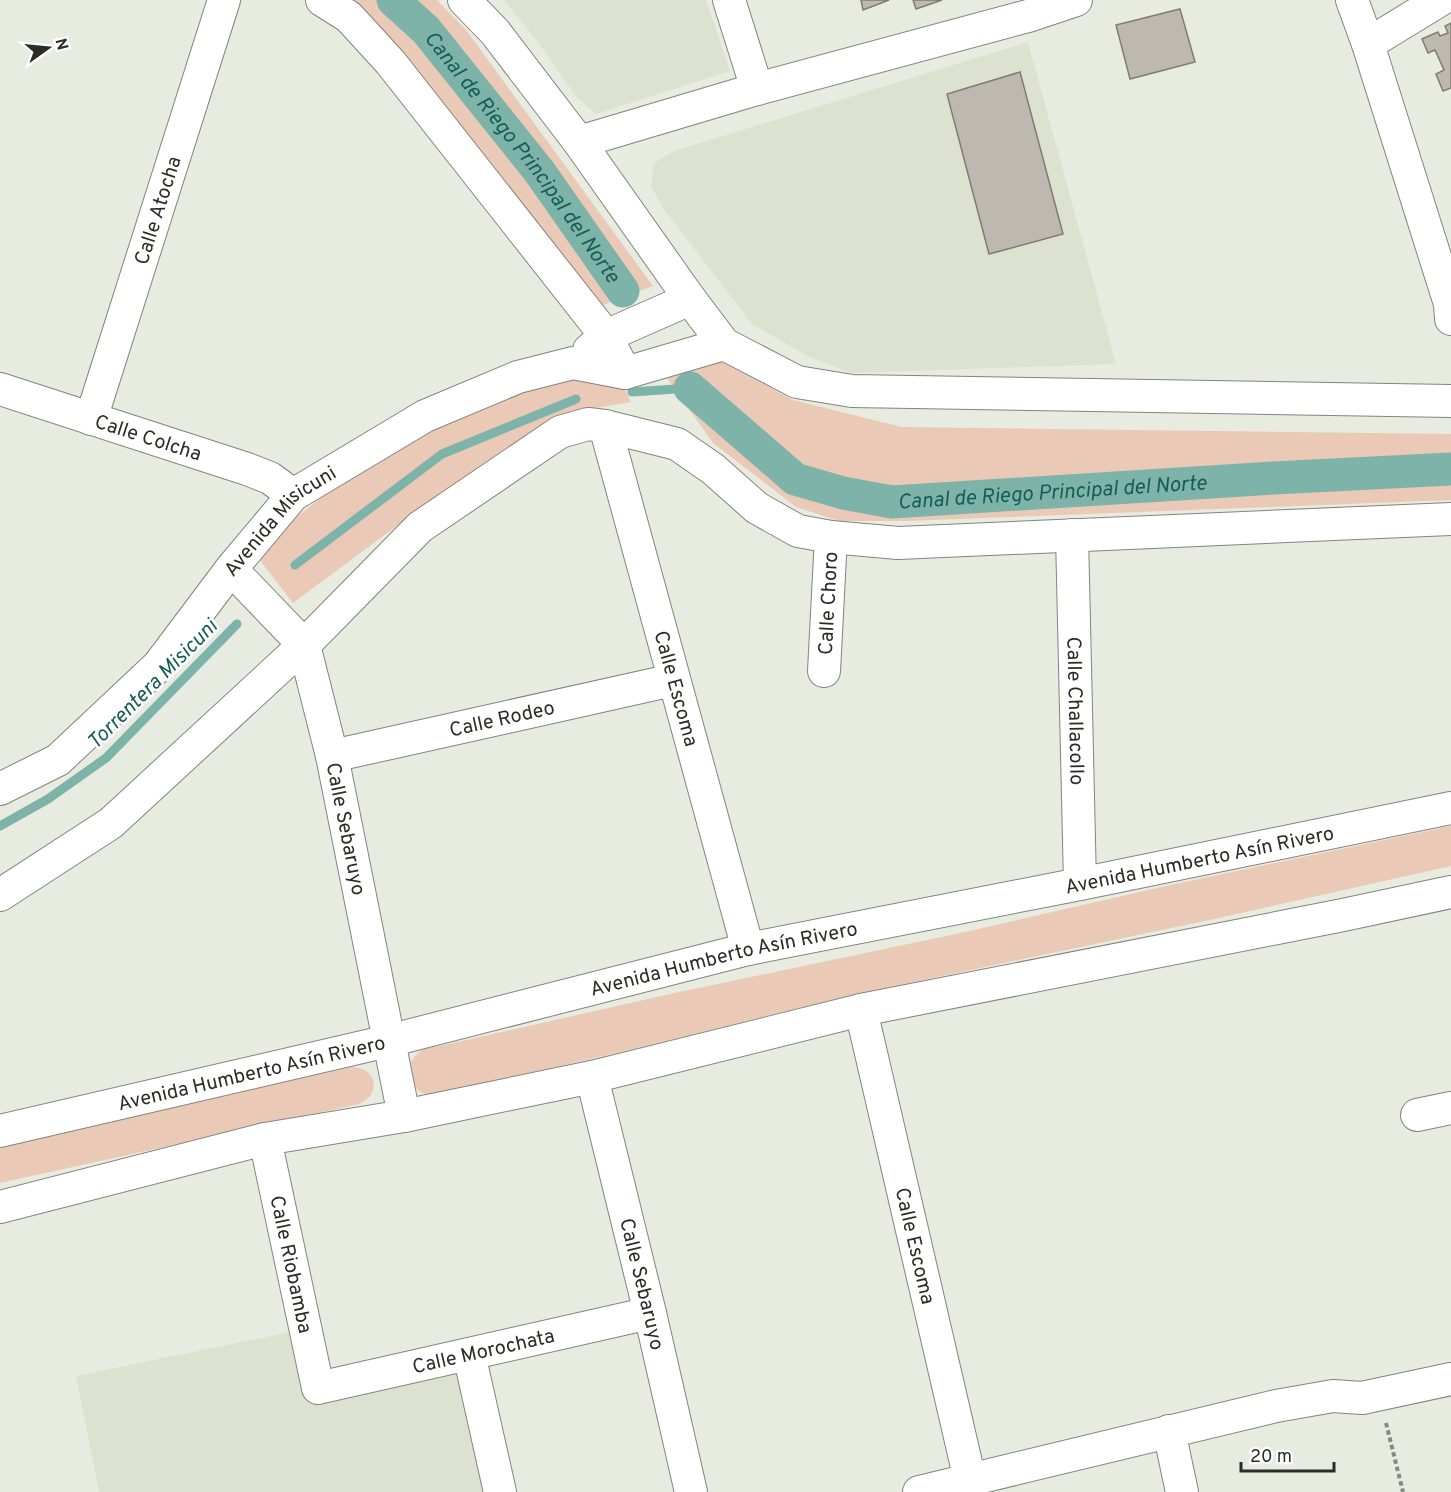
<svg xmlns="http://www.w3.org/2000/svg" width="1451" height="1492" viewBox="0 0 1451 1492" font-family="Overpass,sans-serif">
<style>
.built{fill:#dde2d0}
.green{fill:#eac9b6}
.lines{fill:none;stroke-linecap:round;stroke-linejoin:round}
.stream{stroke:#7eb3aa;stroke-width:9}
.canal{stroke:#7eb3aa;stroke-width:33}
.building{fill:#beb9b0;stroke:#807c73;stroke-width:1.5}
.minor-casing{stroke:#83857c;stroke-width:34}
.path{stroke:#868881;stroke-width:4;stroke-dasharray:4.5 3;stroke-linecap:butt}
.minor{stroke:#fff;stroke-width:32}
.labels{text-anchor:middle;stroke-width:5;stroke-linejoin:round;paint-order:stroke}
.street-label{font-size:20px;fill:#2b2c28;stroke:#fff}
.water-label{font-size:21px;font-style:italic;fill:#165d55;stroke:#fff}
</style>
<rect width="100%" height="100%" fill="#e8ebe0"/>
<g class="built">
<path d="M504 0H706L730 71 596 114 578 99 537 41Z"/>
<path d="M1028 42 1116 364 850 373 807 356 752 324 663 208 651 186 654 163 674 151Z"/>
<path d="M295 1331 307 1396 438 1361 464 1376 488 1492H99L76 1376Z"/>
</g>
<g class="green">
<path d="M354 0H437L466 30 653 286 598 307 376 22Z"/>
<path d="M714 358 793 400 902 427 1451 434V500L906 521H839L796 507 713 443 663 372Z"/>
<path d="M618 375 631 402 577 411 539 427 406 519 293 603 259 559 289 523 341 482 466 410 559 379Z"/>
<path d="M1451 826V866L1219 918 856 994 616 1053 431 1096C425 1094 418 1092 414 1086 408 1077 408 1062 417 1054 423 1048 432 1047 440 1046L670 994 965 932 1175 884Z"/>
<path d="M352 1067C377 1068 382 1094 359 1104L0 1183V1146Z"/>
</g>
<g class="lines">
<g class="stream">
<path d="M632 392 690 388"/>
<path d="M295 565 442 454 576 399"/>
<path d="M0 826 48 799 106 758 237 624"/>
</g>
<g class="canal">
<path id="s1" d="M393 0 426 30 539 171 623 291"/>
<path id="s2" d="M690 388 795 479 843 493 892 502 1274 478 1451 469"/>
</g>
</g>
<g class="building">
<path d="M861 0H889L863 10Z"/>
<path d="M913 0H942L916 9Z"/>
<path d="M1180 9 1195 62 1130 79 1116 25Z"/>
<path d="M1451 23V88L1443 91 1436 74 1444 70 1435 50 1428 53 1422 39 1438 32 1440 36 1448 33 1445 26Z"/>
<path d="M1020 72 1063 234 989 254 947 94Z"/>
</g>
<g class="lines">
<g class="minor-casing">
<g id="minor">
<path d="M322 0 349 17 391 63 606 336 625 373"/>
<path d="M464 0 495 32 579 142 690 299 724 344 797 382 852 391 1451 401"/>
<path d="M729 0 757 89"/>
<path d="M1352 0 1368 44 1450 304 1451 319"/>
<path d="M1368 44 1440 0"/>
<path d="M579 142 757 89 1028 16 1076 0"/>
<path d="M589 350 606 336 690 299"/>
<path id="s3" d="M0 389 247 469 270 478 293 495"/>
<path id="s4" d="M91 419 224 0"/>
<path id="s5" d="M605 426 748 949"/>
<path id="s6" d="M1072 535 1080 884"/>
<path id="s7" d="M231 569 304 645 332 756 404 1116"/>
<path id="s8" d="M824 671 831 537"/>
<path id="s9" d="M332 756 673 680"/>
<path id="s10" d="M0 789 58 760 158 666 231 569 293 495 425 416 518 377 573 363 625 373 724 344"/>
<path d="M0 895 111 823 304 645 420 527 560 432 588 424 605 426 677 444 713 469 757 508 798 531 831 537 898 543 1451 519"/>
<path id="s11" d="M861 1010 970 1480"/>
<path id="s12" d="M592 1077 650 1313 691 1492"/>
<path d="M1417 1115 1451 1108"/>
<path id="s13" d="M0 1131 388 1041 748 949 1080 884 1451 808"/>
<path id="s14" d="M265 1139 318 1388 650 1313"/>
<path d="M0 1207 265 1139 404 1116 592 1077 861 1010 1343 915 1451 892"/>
<path d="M469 1354 500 1492"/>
<path d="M1169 1431 1182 1492"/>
<path d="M919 1492 1276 1406 1333 1396 1362 1398 1451 1379"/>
</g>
</g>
<path class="path" d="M1386 1423 1403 1492"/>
<use href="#minor" class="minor"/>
</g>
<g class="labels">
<g class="street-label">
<text dy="7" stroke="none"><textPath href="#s4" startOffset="219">Calle Atocha</textPath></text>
<text dy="7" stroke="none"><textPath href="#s3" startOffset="156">Calle Colcha</textPath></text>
<text dy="7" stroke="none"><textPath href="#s10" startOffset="393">Avenida Misicuni</textPath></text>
<text dy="7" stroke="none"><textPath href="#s8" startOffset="68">Calle Choro</textPath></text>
<text dy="7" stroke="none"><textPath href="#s5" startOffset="272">Calle Escoma</textPath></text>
<text dy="7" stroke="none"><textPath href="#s6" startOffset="176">Calle Challacollo</textPath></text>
<text dy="7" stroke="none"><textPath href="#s9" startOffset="174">Calle Rodeo</textPath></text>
<text dy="7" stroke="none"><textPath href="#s7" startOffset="294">Calle Sebaruyo</textPath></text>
<text dy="7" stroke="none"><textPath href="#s13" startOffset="1230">Avenida Humberto Asín Rivero</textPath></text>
<text dy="7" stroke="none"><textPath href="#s13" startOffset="744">Avenida Humberto Asín Rivero</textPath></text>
<text dy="7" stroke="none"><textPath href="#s13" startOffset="258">Avenida Humberto Asín Rivero</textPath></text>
<text dy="7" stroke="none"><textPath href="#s11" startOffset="242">Calle Escoma</textPath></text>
<text dy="7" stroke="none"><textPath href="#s14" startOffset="128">Calle Riobamba</textPath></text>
<text dy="7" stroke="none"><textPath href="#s12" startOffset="213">Calle Sebaruyo</textPath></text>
<text dy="7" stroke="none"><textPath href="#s14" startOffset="424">Calle Morochata</textPath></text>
</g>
<g class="water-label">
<text dy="7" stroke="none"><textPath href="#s1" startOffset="204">Canal de Riego Principal del Norte</textPath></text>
<text dy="7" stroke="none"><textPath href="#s2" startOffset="399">Canal de Riego Principal del Norte</textPath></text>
<text transform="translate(152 684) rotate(-45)" y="7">Torrentera Misicuni</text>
</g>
</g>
<g transform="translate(48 48) rotate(75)" stroke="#ffffff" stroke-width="4.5" paint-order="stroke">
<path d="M0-4.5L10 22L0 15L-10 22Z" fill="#2b2c28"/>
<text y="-9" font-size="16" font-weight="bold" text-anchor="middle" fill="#2b2c28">N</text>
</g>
<path d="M1241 1462v9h93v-9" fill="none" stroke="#2b2c28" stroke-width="3"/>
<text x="1250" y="1462" font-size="18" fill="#2b2c28" stroke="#ffffff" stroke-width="4.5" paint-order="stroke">20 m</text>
</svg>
